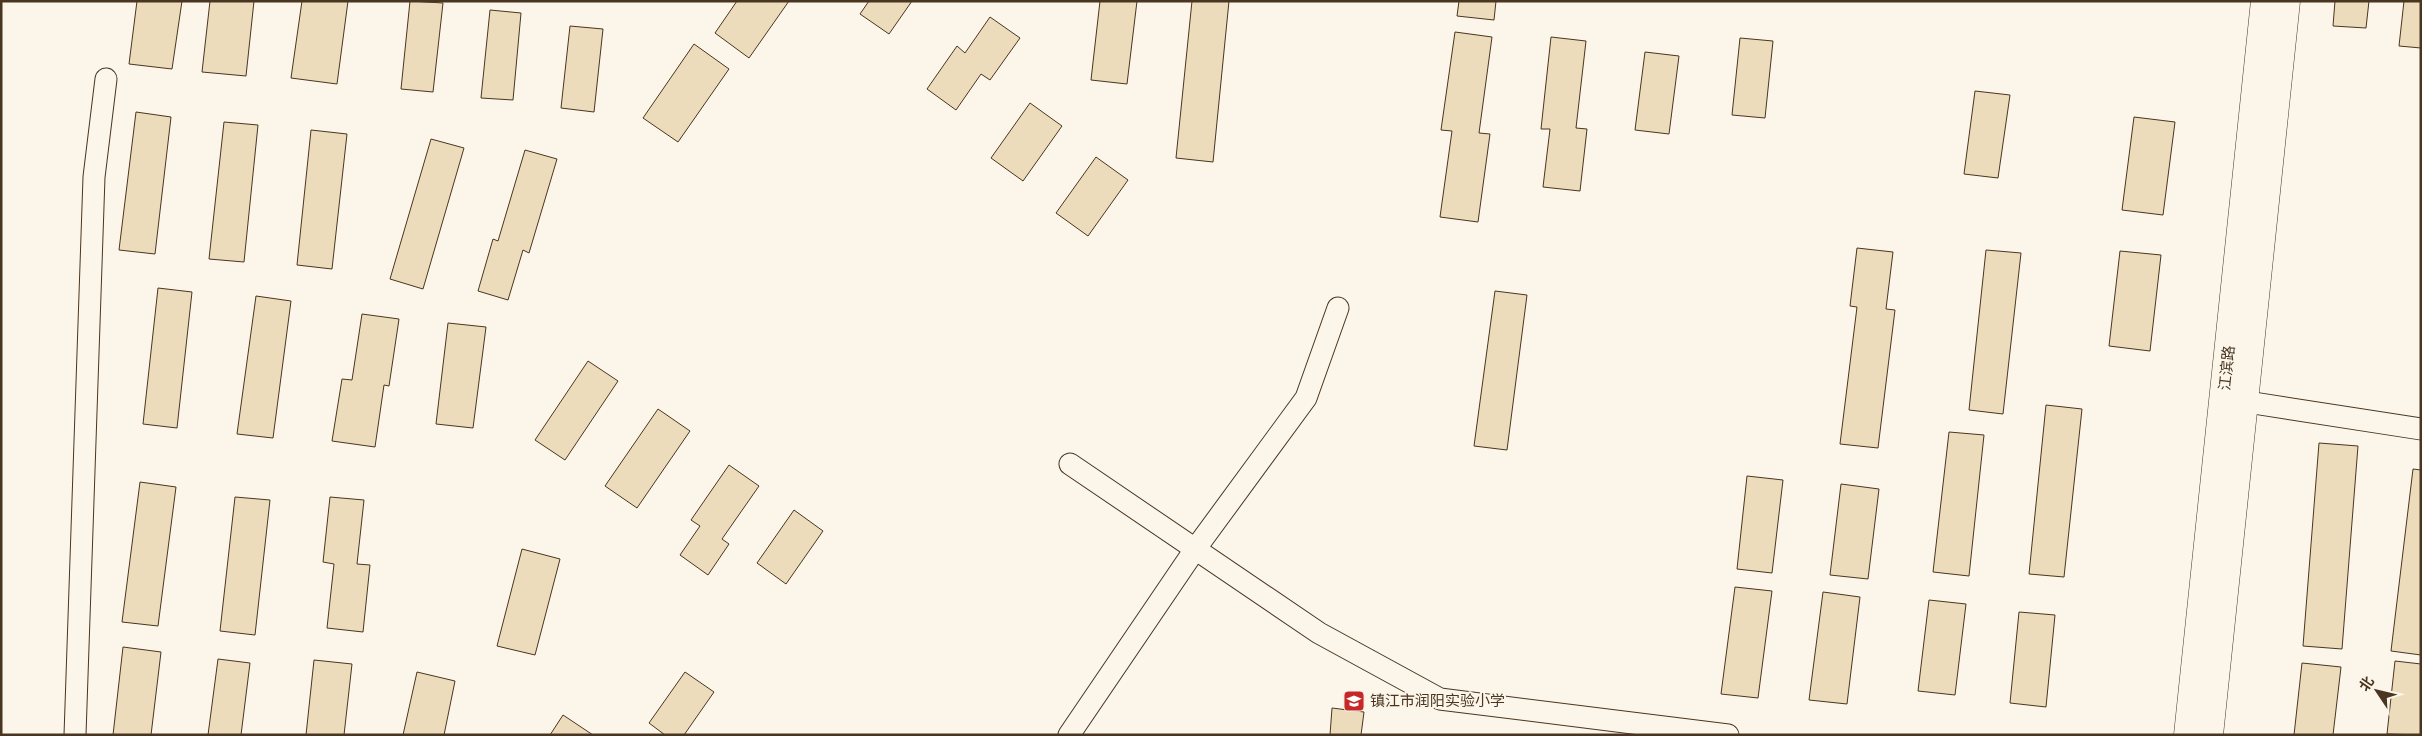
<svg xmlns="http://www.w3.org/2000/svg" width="2422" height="736" viewBox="0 0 2422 736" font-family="'Noto Sans','Noto Sans SC',sans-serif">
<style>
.building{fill:#ecdcbc;stroke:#4a3520}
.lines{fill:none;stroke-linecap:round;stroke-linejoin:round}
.minor-casing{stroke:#4a3520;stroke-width:23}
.major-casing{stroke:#4a3520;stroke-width:29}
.minor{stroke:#fbf6e9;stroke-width:21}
.major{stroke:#fbf6e9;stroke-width:28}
.labels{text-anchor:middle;stroke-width:4;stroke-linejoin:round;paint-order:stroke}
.street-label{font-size:15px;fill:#4a3520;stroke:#fbf6e9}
.poi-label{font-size:15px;fill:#4a3520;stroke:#fbf6e9;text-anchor:start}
</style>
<rect width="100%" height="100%" fill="#fbf6e9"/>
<g class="building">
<path d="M137 1H182L172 69 129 64Z"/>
<path d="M210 1H254L246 76 202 72Z"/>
<path d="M302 1H348L337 84 291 78Z"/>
<path d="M410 1 443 3 433 92 401 89Z"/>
<path d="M737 1H789L749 58 715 33Z"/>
<path d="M869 1H912L889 34 860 14Z"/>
<path d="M1100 1H1137L1127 84 1091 80Z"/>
<path d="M1192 1H1229L1213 162 1176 158Z"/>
<path d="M1459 1H1496L1494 20 1457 16Z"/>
<path d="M2335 1H2369L2366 28 2333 26Z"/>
<path d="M2404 1H2421V48L2399 46Z"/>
<path d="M490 10 521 13 513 100 481 98Z"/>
<path d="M990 17 1020 38 990 80 981 74 956 110 927 89 957 46 965 53Z"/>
<path d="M570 26 603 29 594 112 561 108Z"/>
<path d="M1455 32 1492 37 1479 133 1490 134 1478 222 1440 217 1452 131 1441 130Z"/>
<path d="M1551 37 1586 41 1576 128 1587 129 1580 191 1543 187 1550 129H1541Z"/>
<path d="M1740 38 1773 41 1765 118 1732 115Z"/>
<path d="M694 44 729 69 678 142 643 118Z"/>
<path d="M1645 52 1679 56 1669 134 1635 130Z"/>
<path d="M1975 91 2010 95 1998 178 1964 174Z"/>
<path d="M1030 103 1062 126 1023 181 991 158Z"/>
<path d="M136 112 171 117 155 254 119 250Z"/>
<path d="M2134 117 2175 122 2163 215 2122 210Z"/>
<path d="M224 122 258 125 244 262 209 259Z"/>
<path d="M311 130 347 134 332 269 297 265Z"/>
<path d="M431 139 464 148 423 289 390 279Z"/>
<path d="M525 150 557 159 529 253 523 250 508 300 478 291 493 239 498 241Z"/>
<path d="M1096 157 1128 180 1088 236 1056 213Z"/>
<path d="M1857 248 1893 252 1886 309 1895 310 1878 448 1840 444 1857 307 1850 306Z"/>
<path d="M1986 250 2021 253 2003 414 1969 410Z"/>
<path d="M2120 251 2161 255 2150 351 2109 346Z"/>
<path d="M158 288 192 292 177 428 143 424Z"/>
<path d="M1495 291 1527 295 1507 450 1474 446Z"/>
<path d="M256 296 291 301 273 438 237 434Z"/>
<path d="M362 314 399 319 389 386 384 385 375 447 332 441 342 379 352 380Z"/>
<path d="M448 323 486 327 473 428 436 424Z"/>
<path d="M588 361 618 381 565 460 535 440Z"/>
<path d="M2046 405 2082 409 2064 577 2029 574Z"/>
<path d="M658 409 690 431 637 508 605 486Z"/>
<path d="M1949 432 1984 435 1969 576 1933 572Z"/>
<path d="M2319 443 2358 446 2342 649 2303 646Z"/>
<path d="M729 465 759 486 722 539 729 544 708 575 680 555 700 526 691 520Z"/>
<path d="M2413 469 2421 470V655L2391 651Z"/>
<path d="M1747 476 1783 480 1772 573 1737 569Z"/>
<path d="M140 482 176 487 158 626 122 622Z"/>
<path d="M1841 484 1879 489 1868 579 1830 575Z"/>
<path d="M235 497 270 500 255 635 220 631Z"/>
<path d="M330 497 364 500 357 564 370 565 363 632 327 628 334 564 323 562Z"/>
<path d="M794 510 823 531 786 584 757 563Z"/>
<path d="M522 549 560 559 535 655 497 646Z"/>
<path d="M1735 587 1772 591 1758 698 1721 694Z"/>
<path d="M1823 592 1860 597 1847 704 1809 700Z"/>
<path d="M1929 600 1966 604 1955 695 1918 691Z"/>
<path d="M2019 612 2055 615 2046 707 2010 703Z"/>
<path d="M123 647 161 652 151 735H113Z"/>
<path d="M218 659 250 663 241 735H208Z"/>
<path d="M314 660 352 664 344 735H306Z"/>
<path d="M2395 661 2421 664V735L2387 734Z"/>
<path d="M2302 663 2341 667 2333 735H2294Z"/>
<path d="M417 672 455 681 444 735H403Z"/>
<path d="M685 672 714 692 684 735H665L649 723Z"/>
<path d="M1332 708 1364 712 1361 735H1330Z"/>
<path d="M563 715 593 735H550Z"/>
</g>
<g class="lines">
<g class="minor-casing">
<g id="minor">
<path d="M2228 399 2421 429"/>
<path d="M1070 464 1319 633 1440 699 1728 735"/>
<path d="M75 735 94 177 106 79"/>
<path d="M1069 735 1196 548 1306 398 1338 308"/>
</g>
</g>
<g class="major-casing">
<g id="major">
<path d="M2188 735 2265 1"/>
<path d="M2209 735 2286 1"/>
</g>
</g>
<use href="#minor" class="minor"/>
<use href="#major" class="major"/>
</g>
<defs>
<g id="school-square" transform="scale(1.125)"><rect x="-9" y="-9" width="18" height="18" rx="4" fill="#c62828" stroke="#fbf6e9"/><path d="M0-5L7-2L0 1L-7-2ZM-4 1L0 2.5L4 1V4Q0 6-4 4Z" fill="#fff"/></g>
</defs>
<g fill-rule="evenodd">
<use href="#school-square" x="1354" y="701"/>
</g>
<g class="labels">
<g class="street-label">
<text transform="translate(2227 368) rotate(-84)" y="5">江滨路</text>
</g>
<g class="poi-label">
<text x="1370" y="706">镇江市润阳实验小学</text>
</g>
</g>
<rect width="2422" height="736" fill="none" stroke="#4a3520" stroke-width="5"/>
<g transform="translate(2377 691) rotate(305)" stroke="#fbf6e9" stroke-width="4" paint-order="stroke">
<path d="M0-4L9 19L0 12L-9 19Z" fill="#4a3520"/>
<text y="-8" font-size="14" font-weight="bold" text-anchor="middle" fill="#4a3520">北</text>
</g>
</svg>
